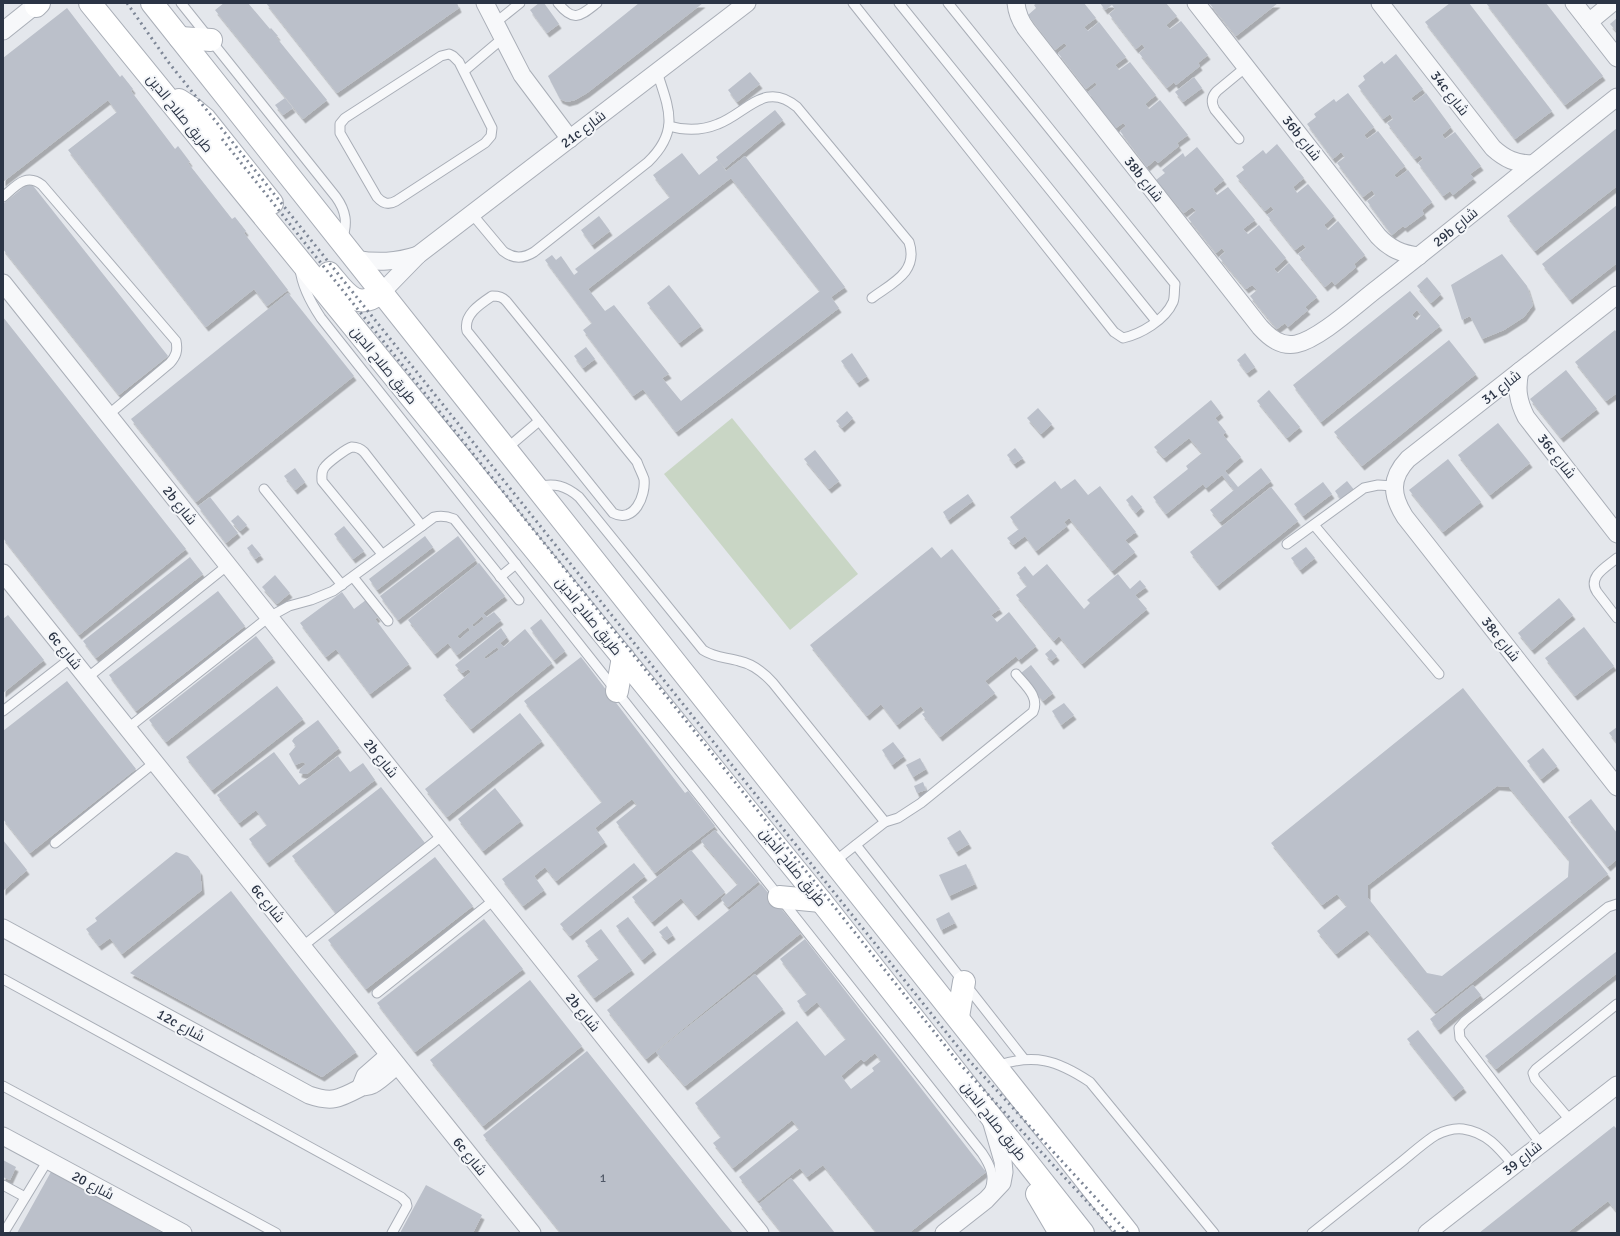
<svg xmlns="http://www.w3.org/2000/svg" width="1620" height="1236" viewBox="0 0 1620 1236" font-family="Signika,Cairo,sans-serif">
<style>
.pitch{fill:#c9d6c5}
.building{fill:#bbc0ca;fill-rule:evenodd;filter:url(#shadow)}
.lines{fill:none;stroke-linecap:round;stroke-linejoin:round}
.service-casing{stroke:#a9aeb7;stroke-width:11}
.minor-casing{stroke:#a9aeb7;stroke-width:19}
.secondary-casing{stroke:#a9aeb7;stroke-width:24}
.primary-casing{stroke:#a3abb8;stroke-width:24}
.service{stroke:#f7f8fa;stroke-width:9}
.minor{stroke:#f7f8fa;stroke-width:17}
.secondary{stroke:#fff;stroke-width:22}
.primary{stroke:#fff;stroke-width:22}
.rail{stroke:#7d8696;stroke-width:3;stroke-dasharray:2 4;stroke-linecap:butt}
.labels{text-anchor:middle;stroke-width:4;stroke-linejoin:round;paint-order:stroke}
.number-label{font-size:12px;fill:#4f5766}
.street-label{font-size:14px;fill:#2b3445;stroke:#f4f6f9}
</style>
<defs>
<filter id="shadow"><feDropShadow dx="2.5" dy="4.5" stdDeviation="0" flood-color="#0004"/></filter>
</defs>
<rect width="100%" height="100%" fill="#e4e7ec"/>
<path class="pitch" d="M732 418 858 574 790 630 664 474Z"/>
<g class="building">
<path d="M224 3H248L270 29 271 28 278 36 276 37 327 100 303 119 215 10Z"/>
<path d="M266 3H457L459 8 337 93Z"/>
<path d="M539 3H544L559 24 547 33 530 10Z"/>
<path d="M639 3H703L587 93 575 100 567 102 560 99 548 76Z"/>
<path d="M1037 3H1084L1096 18 1084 27 1088 31 1099 22 1126 57 1115 65 1119 70 1130 62 1156 95 1145 104 1149 109 1160 100 1188 135 1177 143 1179 146 1158 163 1155 160 1147 167 1120 131 1126 126 1123 123 1116 128 1088 92 1097 85 1095 82 1086 89 1058 53 1067 46 1064 43 1055 50 1028 15 1036 8 1034 5Z"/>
<path d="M1100 3H1166L1177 16 1166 25 1170 29 1181 21 1208 55 1198 63 1200 66 1176 85 1174 82 1167 88 1139 53 1145 48 1142 44 1136 49 1109 14 1115 9 1112 5 1105 10Z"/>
<path d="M1209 3H1278L1236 36Z"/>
<path d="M1450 3H1469L1552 111 1515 139 1425 22Z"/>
<path d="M1486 3H1546L1603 76 1565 105Z"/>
<path d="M67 8 120 77 122 75 133 89 131 91 175 149 178 146 190 162 188 163 232 219 235 217 246 231 244 233 288 290 267 306 254 289 206 327 68 150 117 112 108 100 3 182V58Z"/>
<path d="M1617 18V32L1610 24Z"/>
<path d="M1396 54 1423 89 1411 98 1414 102 1426 93 1451 127 1442 135 1445 139 1455 132 1481 166 1470 174 1474 178 1453 195 1450 191 1443 196 1418 163 1423 159 1420 155 1415 159 1387 123 1393 119 1390 114 1383 119 1358 86 1365 80 1363 76 1382 61 1384 64Z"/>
<path d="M750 72 760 84 737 102 728 90Z"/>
<path d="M1194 77 1202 88 1183 102 1175 92Z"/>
<path d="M1348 93 1374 127 1364 135 1367 139 1378 131 1405 166 1394 175 1397 178 1408 170 1432 202 1422 210 1424 214 1405 228 1403 226 1392 235 1367 201 1375 195 1372 190 1363 197 1337 163 1345 157 1341 152 1333 159 1307 124 1316 117 1314 114 1334 99 1336 102Z"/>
<path d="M285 98 293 108 283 115 275 105Z"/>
<path d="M775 110 783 120 725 168 719 161 726 171 745 156 845 287 831 297 839 308 676 432 643 389 633 396 583 330 592 323 545 260 552 255 556 260 561 256 574 275 578 272 575 269 670 197 653 175 682 153 699 175 718 160 716 157ZM731 178 820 291 681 401 662 378 669 374 614 305 605 311 588 289Z"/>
<path d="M1617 128V186L1535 251 1507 216Z"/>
<path d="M1277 144 1304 178 1293 187 1297 193 1308 184 1334 216 1324 225 1328 230 1338 221 1365 255 1354 264 1356 267 1335 285 1332 281 1325 287 1298 254 1306 248 1303 244 1295 250 1267 215 1274 210 1271 206 1265 211 1236 176 1244 170 1242 167 1263 150 1266 154Z"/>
<path d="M1197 147 1224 180 1213 189 1217 195 1228 187 1255 220 1243 229 1248 234 1259 225 1286 258 1274 269 1278 273 1289 263 1317 297 1305 307 1308 310 1288 327 1285 323 1277 329 1250 296 1257 290 1252 285 1246 289 1219 257 1225 252 1222 248 1216 253 1188 218 1196 211 1192 207 1184 213 1156 180 1165 173 1162 170 1183 153 1185 157Z"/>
<path d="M30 182 168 356 119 395 3 249V204Z"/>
<path d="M1617 205V263L1570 300 1542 264Z"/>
<path d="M599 216 610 231 592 245 581 230Z"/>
<path d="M1502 254 1527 286 1533 305 1524 317 1504 330 1482 339 1470 316 1462 320 1451 285Z"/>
<path d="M1427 277 1441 294 1431 303 1417 286Z"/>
<path d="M669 285 701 326 679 343 647 303Z"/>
<path d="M1410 291 1440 326 1321 422 1293 385ZM1417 310 1421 315 1417 320 1412 315Z"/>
<path d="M288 293 354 376 196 502 131 419Z"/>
<path d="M3 317 186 549 79 635 3 538Z"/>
<path d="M1615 330 1617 333V393L1606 401 1575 362Z"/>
<path d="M1449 340 1476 374 1362 466 1334 432Z"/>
<path d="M586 347 595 359 583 368 574 356Z"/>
<path d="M852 353 867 376 857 383 841 361Z"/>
<path d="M1245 353 1255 367 1247 373 1237 360Z"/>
<path d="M1566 370 1597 409 1561 438 1530 399Z"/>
<path d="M1269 390 1300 427 1287 438 1257 401Z"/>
<path d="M1211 400 1221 413 1215 418 1226 432 1223 435 1241 457 1225 471 1238 487 1261 468 1271 481 1220 522 1210 510 1234 490 1222 475 1206 488 1203 484 1166 514 1153 497 1188 469 1186 466 1202 453 1189 438 1164 458 1154 447Z"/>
<path d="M1038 408 1052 424 1041 434 1027 418Z"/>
<path d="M847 411 853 418 842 428 836 421Z"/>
<path d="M1498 423 1530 463 1490 495 1458 455Z"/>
<path d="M1015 448 1023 458 1014 464 1007 455Z"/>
<path d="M815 450 839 481 829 489 804 459Z"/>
<path d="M1448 459 1481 502 1443 532 1409 490Z"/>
<path d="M295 468 305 482 295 490 284 476Z"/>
<path d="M1075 479 1088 495 1100 486 1136 532 1125 540 1135 552 1112 571 1069 518 1064 522 1067 526 1036 551 1025 536 1013 545 1007 538 1019 529 1010 517 1055 481 1061 489Z"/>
<path d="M1347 481 1355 491 1342 501 1335 491Z"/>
<path d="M1323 482 1332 494 1303 516 1294 504Z"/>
<path d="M1271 487 1298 521 1217 586 1190 552Z"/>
<path d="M968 494 973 501 948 520 943 512Z"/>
<path d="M1132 495 1142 507 1136 513 1126 500Z"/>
<path d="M210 497 238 533 226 543 198 506Z"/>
<path d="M238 515 247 525 240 531 231 521Z"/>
<path d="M344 526 364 551 353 559 334 534Z"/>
<path d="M425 536 433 547 377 590 369 579Z"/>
<path d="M458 536 476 560 398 620 380 596Z"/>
<path d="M252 544 261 555 255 559 247 548Z"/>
<path d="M932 547 941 558 952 549 1000 609 991 615 997 622 1009 612 1036 646 1019 660 1016 656 985 681 995 693 940 737 922 714 925 712 921 706 897 725 881 704 867 716 810 645Z"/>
<path d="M1306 547 1315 558 1300 570 1291 558Z"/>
<path d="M190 557 203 574 96 658 83 641Z"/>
<path d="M479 563 505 596 483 613 487 617 494 612 501 620 457 655 448 643 435 654 408 620ZM482 616 484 619 474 627 472 625ZM468 627 470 630 460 639 457 636Z"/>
<path d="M1047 564 1084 609 1090 603 1087 600 1118 574 1130 589 1140 580 1146 587 1135 595 1147 609 1082 664 1059 636 1054 641 1016 595 1027 586 1017 573 1025 566 1033 576Z"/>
<path d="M275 575 290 593 277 604 262 587Z"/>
<path d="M218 591 245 626 136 711 109 675Z"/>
<path d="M342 592 354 609 366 600 378 617 375 619 409 664 370 694 336 649 326 657 300 623Z"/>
<path d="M1559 598 1573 615 1532 650 1518 633Z"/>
<path d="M8 615 44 660 3 693V619Z"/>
<path d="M541 619 565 651 554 660 530 628Z"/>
<path d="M1584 627 1614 666 1575 696 1545 658Z"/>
<path d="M501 628 507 637 500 643 504 647 525 629 552 663 471 729 443 695 471 672 468 669 462 673 455 665ZM497 647 499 650 486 659 484 657Z"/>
<path d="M256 636 273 658 166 742 149 720Z"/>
<path d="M1051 649 1057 656 1051 661 1045 654Z"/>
<path d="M581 657 685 793 688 791 715 826 655 873 616 822 637 805 632 799 595 828 605 842 556 881 545 867 534 876 544 890 523 906 502 879 602 802 524 701Z"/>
<path d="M1031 665 1053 693 1043 701 1021 673Z"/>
<path d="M67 681 136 769 30 853 3 819V731Z"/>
<path d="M277 686 303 719 212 790 186 757Z"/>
<path d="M1463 688 1608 874 1435 1012 1367 930 1336 954 1317 931 1347 906 1337 894 1322 905 1271 843ZM1497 786 1509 787 1569 860 1568 877 1442 976 1427 973 1368 898V885Z"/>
<path d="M1064 703 1074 715 1061 725 1052 711Z"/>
<path d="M520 713 542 741 447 817 425 789Z"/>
<path d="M318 720 339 748 307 774H303L299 773 300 769 306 764 303 762 295 765 289 754 296 746 292 741 294 738Z"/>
<path d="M1617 727V743L1609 733Z"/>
<path d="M893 742 904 756 892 765 882 750Z"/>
<path d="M1543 748 1557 766 1541 779 1527 761Z"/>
<path d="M274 752 299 785 338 756 350 772 363 763 375 780 267 863 249 839 267 825 256 810 239 823 217 795Z"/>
<path d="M920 758 926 769 913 777 906 765Z"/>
<path d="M923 782 926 790 917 793 914 786Z"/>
<path d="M381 787 425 843 336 913 292 856Z"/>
<path d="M495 788 521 821 483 851 458 819Z"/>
<path d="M1591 799 1617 833V859L1608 867 1568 817Z"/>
<path d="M715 830 759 881 728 907 721 899 738 884 701 841Z"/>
<path d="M960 830 969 844 956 852 947 838Z"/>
<path d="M3 840 27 870 3 891Z"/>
<path d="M691 850 725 892 696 916 681 898 652 922 632 897Z"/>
<path d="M176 852 188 856 200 871 202 890 122 954 110 938 99 946 86 929 97 921 95 918Z"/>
<path d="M435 857 473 906 366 989 328 940Z"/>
<path d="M634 863 645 876 570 936 560 924Z"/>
<path d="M966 864 975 884 949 896 939 875Z"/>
<path d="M761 884 801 933 646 1059 607 1010Z"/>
<path d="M231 891 356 1052 322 1077 130 973Z"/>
<path d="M949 912 955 923 941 930 936 919Z"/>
<path d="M628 917 654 950 642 960 616 926Z"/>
<path d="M484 919 523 969 415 1052 377 1003Z"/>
<path d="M667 926 673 935 666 940 659 932Z"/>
<path d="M601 929 632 970 594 998 577 976 599 959 585 941Z"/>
<path d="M805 939 986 1172 909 1233H877L823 1165 807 1177 800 1168 758 1201 739 1177 799 1129 792 1120 733 1168 713 1143 721 1137 695 1103 797 1021 825 1056 846 1039 817 1002 805 1012 797 1001 807 994 780 959ZM875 1053 881 1061 872 1068 874 1071 851 1089 841 1076 861 1059 864 1062Z"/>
<path d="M1617 951V973L1496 1069 1485 1056Z"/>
<path d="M755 974 783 1009 685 1086 656 1052Z"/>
<path d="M530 980 582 1046 483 1126 430 1060Z"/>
<path d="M1473 985 1481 995 1438 1030 1430 1019Z"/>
<path d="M1418 1030 1464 1088 1453 1097 1407 1039Z"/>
<path d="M587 1051 723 1221 733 1233H561L483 1135Z"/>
<path d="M1614 1126 1617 1129V1212L1608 1201 1567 1233H1479Z"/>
<path d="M3 1160 16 1167 10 1180 3 1177Z"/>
<path d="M52 1170 163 1233H17Z"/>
<path d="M791 1178 835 1233H782L759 1204Z"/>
<path d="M426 1185 482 1215 473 1233H400Z"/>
</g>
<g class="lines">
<g class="service-casing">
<g id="service">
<path d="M181 3 336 197C346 211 348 223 342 240"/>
<path d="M558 3C574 23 580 16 597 3"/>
<path d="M853 3 1114 332 1123 338C1141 334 1165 320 1173 302 1175 297 1174 289 1175 284L948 3"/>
<path d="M899 3 1156 321"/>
<path d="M495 23 520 3"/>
<path d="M449 54 453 56 459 62 492 128 491 136 485 143 396 201C389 205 383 204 377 197L340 133V124L345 118 441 56Z"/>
<path d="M464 71 503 38"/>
<path d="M669 126C686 131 701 131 718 124 747 113 765 80 797 107L909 242C919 272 892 283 872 298"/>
<path d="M1239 139 1215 110C1211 103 1211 97 1217 91L1246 67"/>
<path d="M3 197C15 187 26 172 42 185L176 341C178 351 176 356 170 363L108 415"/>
<path d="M472 214 503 251C513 259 523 259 534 252L648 162C680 131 669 109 657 72"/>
<path d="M300 269C302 287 311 303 321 318L982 1153C990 1165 996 1177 989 1192"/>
<path d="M492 296C499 296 503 297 507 302L637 462C639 468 642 473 644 479 646 496 634 524 613 513L467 331C463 315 480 304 492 296Z"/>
<path d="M506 449 539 421"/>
<path d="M537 487C554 482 566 486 579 497L703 650C715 658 726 657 739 661 753 664 764 673 773 683L885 822"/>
<path d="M264 489 342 585"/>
<path d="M1314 525 1439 674"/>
<path d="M1287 544 1364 488 1378 485 1394 486"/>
<path d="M382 554 322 481C322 476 321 472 324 468 327 463 347 448 352 447 357 447 361 449 364 452L422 526"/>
<path d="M1617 558C1606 567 1587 577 1597 592L1617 618"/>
<path d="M353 577 388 621"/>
<path d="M500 577 516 564"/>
<path d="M87 678 228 565"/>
<path d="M3 711 71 658"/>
<path d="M128 728 269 617 289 606 311 600 333 591 434 517C442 515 447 516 454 519L519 600"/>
<path d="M55 843 155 762"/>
<path d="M856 845 1024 1059"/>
<path d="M834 862 885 822 898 818 921 803 1033 712C1040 697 1025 685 1016 674"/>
<path d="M303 946 443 835"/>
<path d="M3 979 401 1197 406 1202 407 1206 392 1233"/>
<path d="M377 993 494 900"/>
<path d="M996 1066C1034 1053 1057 1060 1090 1082L1214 1233"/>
<path d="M3 1086 276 1233"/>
<path d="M1570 1120 1535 1079 1533 1073 1536 1069 1617 1004"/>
<path d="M1541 1144 1460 1038 1459 1028 1465 1021 1608 907 1617 904"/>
<path d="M3 1185 25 1197"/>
<path d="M6 1229 48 1160"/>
<path d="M1312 1233C1340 1211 1367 1189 1395 1167 1407 1158 1424 1142 1436 1135 1444 1131 1454 1128 1463 1129 1486 1132 1499 1148 1513 1165"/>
</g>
</g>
<g class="minor-casing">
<g id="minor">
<path d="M485 3 522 75 570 139"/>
<path d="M1016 3C1017 14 1020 21 1027 30L1260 327C1270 338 1281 347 1296 344 1320 339 1358 303 1378 288 1459 225 1537 160 1617 97"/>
<path d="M1196 3 1378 236C1390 249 1402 254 1419 256"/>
<path d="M1380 3 1493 148C1505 159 1516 164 1533 164"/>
<path d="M1574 3 1617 58"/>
<path d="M1589 22 1612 3"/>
<path d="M3 31 38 3"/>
<path d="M355 259C378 263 396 262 418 255"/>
<path d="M3 283 760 1233"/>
<path d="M382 292 418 255 747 3"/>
<path d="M1617 295 1408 459C1390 478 1391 495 1405 517L1617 787"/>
<path d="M1520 371C1516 389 1518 401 1526 417L1617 534"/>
<path d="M3 573 532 1233"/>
<path d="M3 928 309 1095C332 1103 339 1099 360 1088 363 1086 368 1087 372 1085 381 1080 389 1072 397 1065"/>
<path d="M361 1086 365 1076 389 1055"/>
<path d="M3 1136 183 1233"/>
<path d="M944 1233 986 1200 1002 1183 1004 1172 1003 1161 991 1120"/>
<path d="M1427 1233 1617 1085"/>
</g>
</g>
<g class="secondary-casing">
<g id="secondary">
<path d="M90 3 821 901 1083 1233"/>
<path d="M152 3 1128 1233"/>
<path d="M36 6 39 3"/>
<path d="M180 38 211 40"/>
<path d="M179 100 193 109 205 119 272 203"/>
<path d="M329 273C346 293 356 312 382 292"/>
<path d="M617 691 623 657"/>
<path d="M779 897 821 901"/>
<path d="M958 1017 964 982"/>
<path d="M1037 1194 1060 1233"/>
</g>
</g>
<g class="primary-casing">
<path id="primary" d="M1073 1221 1081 1233"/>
</g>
<use href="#service" class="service"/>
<use href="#minor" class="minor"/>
<use href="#secondary" class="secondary"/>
<use href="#primary" class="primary"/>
<g class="rail">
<path d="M127 3 169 63 966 1057 1128 1233"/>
<path d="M222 139 959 1063 1116 1233"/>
</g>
</g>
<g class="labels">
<g class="number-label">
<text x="603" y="1182">1</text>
</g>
<g class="street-label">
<text transform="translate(1450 93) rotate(52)" y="5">34c شارع</text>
<text transform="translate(180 113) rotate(51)" y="5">طريق صلاح الدين</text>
<text transform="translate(583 129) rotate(-37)" y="5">21c شارع</text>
<text transform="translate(1302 138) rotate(52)" y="5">36b شارع</text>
<text transform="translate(1144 179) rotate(52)" y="5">38b شارع</text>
<text transform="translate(1455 227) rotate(-39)" y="5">29b شارع</text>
<text transform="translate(384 365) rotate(51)" y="5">طريق صلاح الدين</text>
<text transform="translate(1501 387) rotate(-38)" y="5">شارع 31</text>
<text transform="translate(1557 456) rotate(52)" y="5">36c شارع</text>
<text transform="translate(180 505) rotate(51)" y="5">2b شارع</text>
<text transform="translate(589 616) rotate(51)" y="5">طريق صلاح الدين</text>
<text transform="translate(1501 639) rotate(52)" y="5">38c شارع</text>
<text transform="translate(65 650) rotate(51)" y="5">6c شارع</text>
<text transform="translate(381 758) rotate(51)" y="5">2b شارع</text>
<text transform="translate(793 867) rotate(51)" y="5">طريق صلاح الدين</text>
<text transform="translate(268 903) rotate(51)" y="5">6c شارع</text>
<text transform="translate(583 1012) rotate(51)" y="5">2b شارع</text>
<text transform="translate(181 1025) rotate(29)" y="5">12c شارع</text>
<text transform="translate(994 1121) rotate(52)" y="5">طريق صلاح الدين</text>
<text transform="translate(470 1156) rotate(51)" y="5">6c شارع</text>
<text transform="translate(1522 1158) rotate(-38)" y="5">شارع 39</text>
<text transform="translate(93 1185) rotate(28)" y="5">شارع 20</text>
</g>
</g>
<rect width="1620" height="1236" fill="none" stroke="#2b3445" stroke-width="8"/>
</svg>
